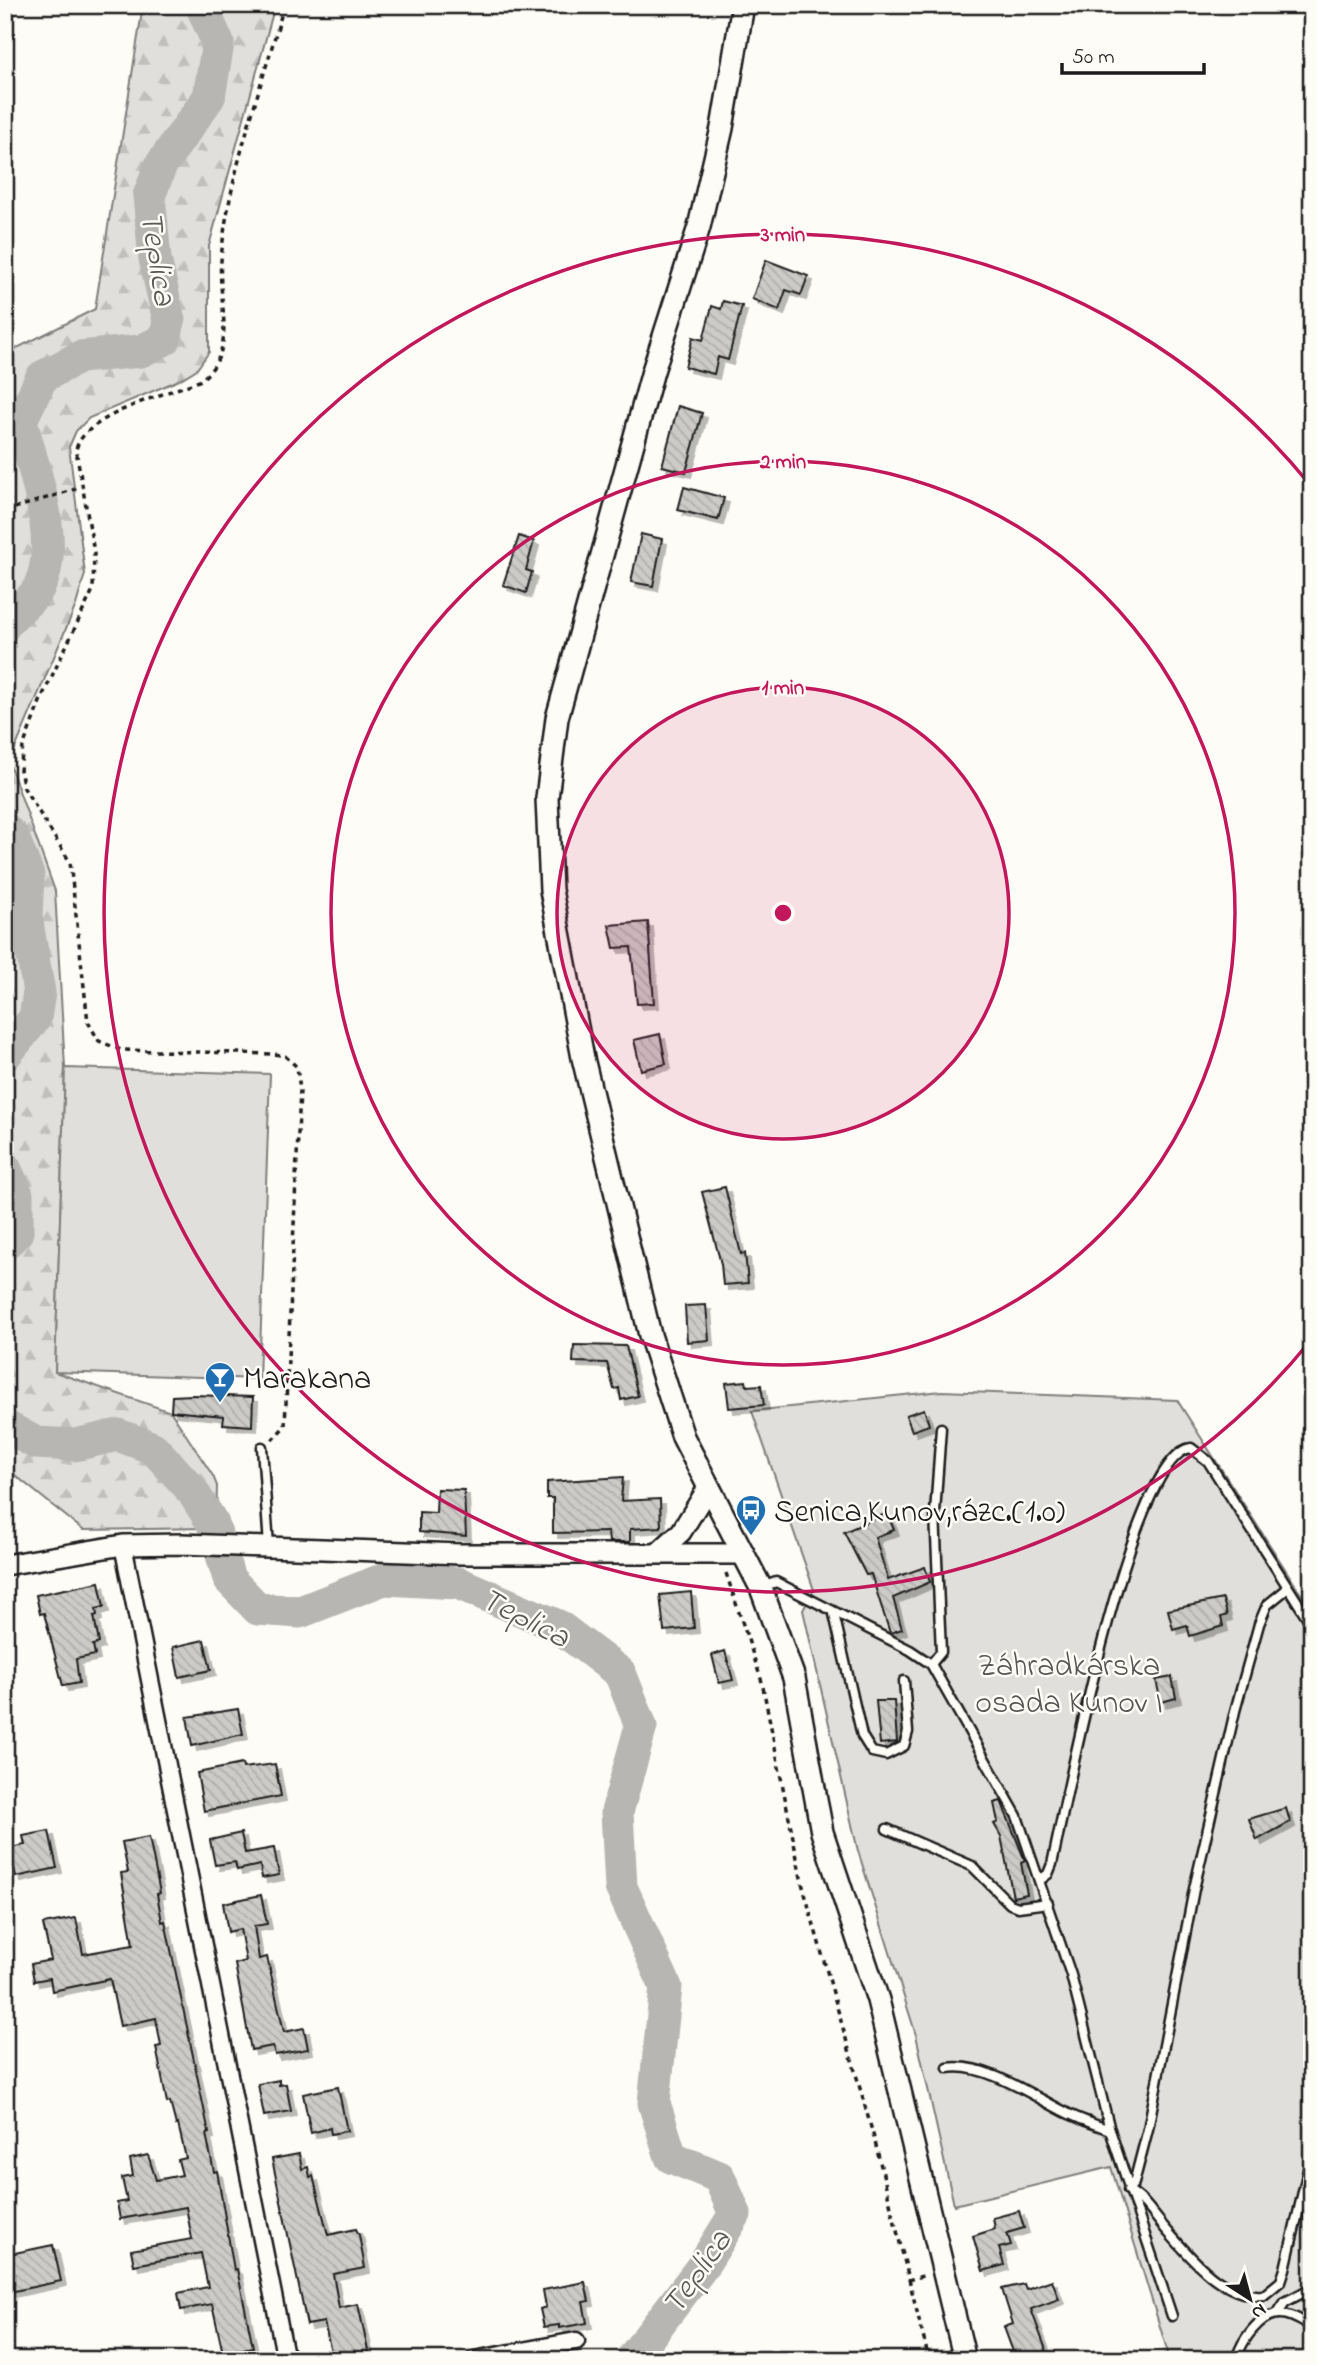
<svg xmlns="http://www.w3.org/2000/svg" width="1317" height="2365" viewBox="0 0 1317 2365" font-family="'Indie Flower',sans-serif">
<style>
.forest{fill:url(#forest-firs);stroke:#7e7e7c;stroke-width:2}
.garden{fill:#e0dfdb;stroke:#7e7e7c;stroke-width:2}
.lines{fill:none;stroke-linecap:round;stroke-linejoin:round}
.stream{stroke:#797876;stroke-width:5}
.river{stroke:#b7b6b2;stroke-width:33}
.building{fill:url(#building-back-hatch);stroke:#1c1c1c;stroke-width:2;filter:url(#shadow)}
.service-casing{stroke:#1c1c1c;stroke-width:13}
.minor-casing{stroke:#1c1c1c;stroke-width:21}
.tertiary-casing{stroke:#1c1c1c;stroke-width:24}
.secondary-casing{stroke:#1c1c1c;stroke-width:26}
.path{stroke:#1c1c1c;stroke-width:3.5;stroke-dasharray:5 5;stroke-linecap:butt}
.service{stroke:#fdfcf7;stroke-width:8}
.minor{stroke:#fdfcf7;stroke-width:16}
.tertiary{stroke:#fdfcf7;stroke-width:19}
.secondary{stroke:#fdfcf7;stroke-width:21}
.ring{fill:none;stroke:#c2185b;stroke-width:3.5}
.labels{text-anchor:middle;stroke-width:5;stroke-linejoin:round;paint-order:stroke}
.poi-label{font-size:32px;fill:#1c1c1c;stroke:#fdfcf7;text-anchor:start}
.park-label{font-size:32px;fill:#575655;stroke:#fdfcf7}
.water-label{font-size:33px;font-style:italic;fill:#5a5a58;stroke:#fdfcf7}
.centre{fill:#c2185b;stroke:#fdfcf7;stroke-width:3.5}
.ring-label{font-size:21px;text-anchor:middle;font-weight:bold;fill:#c2185b;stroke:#fdfcf7;stroke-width:5;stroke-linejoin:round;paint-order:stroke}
</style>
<defs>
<pattern id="forest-firs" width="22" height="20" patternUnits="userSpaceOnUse" patternTransform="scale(1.75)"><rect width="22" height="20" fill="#e0dfdb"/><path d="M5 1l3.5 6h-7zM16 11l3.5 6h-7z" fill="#c0bfbb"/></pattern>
<pattern id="building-back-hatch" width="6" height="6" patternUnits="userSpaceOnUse" patternTransform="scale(1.75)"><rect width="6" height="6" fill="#cccbc8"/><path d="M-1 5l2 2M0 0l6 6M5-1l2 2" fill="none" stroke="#afaeab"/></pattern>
<filter id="shadow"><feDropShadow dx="5" dy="5" stdDeviation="0" flood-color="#0004"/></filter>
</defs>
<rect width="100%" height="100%" fill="#fdfcf7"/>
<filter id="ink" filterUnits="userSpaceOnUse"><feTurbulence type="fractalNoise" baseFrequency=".0143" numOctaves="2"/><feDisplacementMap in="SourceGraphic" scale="14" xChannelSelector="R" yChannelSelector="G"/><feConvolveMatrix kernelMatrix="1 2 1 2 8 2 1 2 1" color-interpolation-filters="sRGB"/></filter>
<g filter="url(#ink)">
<path class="forest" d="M143 5H275L209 246V352L197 369 179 380 89 418 76 431 69 447 85 574 76 605 9 763 55 891 65 1068 55 1372 171 1412 213 1476 217 1486 216 1522 208 1528 83 1530 5 1467V357L11 351 95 309Z"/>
<g class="garden">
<path d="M65 1068 270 1074 259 1379 55 1372Z"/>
<path d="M942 1391 1177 1400 1312 1611V2360H1150L1168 2353 1111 2167 954 2205 916 2035 858 1851 803 1610 814 1590 752 1411Z"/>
</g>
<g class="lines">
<path class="stream" d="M5 611H13"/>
<g class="river">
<path d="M5 625C14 611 31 602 38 589 63 544 32 467 21 420L42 377 80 357 141 351 165 339 169 321 155 259 149 196 161 165 209 97 218 43 201 5"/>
<path d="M5 829 13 837 28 875 26 917 39 992 35 1018 5 1055"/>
<path d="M5 1168 17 1194V1232L5 1244"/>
<path d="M5 1426 36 1443 75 1445 118 1435 153 1448 191 1489 213 1524 229 1579 258 1609 300 1612 384 1579 458 1583 558 1626 620 1673 641 1726 617 1812 621 1887 666 1987 654 2103 671 2157 719 2177 735 2214 702 2267 631 2360"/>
</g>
</g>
<g class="building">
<path d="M766 260 808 276 801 295 786 290 779 310 752 299Z"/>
<path d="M723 301 742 306 728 360 718 357 714 374 685 367 693 337 703 340 712 306 721 309Z"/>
<path d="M678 406 702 413 686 472 662 466Z"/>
<path d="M684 487 724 498 718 520 678 510Z"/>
<path d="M641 534 662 539 653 586 631 582Z"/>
<path d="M519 536 534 541 526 570 532 572 526 593 503 585Z"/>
<path d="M648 922 654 1003 637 1004 631 947 614 948 609 925Z"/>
<path d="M660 1034 666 1064 641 1070 634 1040Z"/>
<path d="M725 1187 741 1254 745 1253 748 1283 723 1285 721 1264 702 1192Z"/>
<path d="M706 1305 709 1340 687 1342 685 1306Z"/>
<path d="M574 1345 626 1346 638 1396 621 1400 619 1388 614 1389 607 1363 573 1362Z"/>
<path d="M746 1381 747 1386 761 1385 764 1405 729 1408 726 1383Z"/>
<path d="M193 1395 253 1397 252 1426 223 1424 224 1416 171 1411 172 1396Z"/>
<path d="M924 1409 929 1425 912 1431 906 1415Z"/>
<path d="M623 1477 621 1501 660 1499 661 1527 630 1529V1542H609L608 1532 553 1533V1498H547V1482Z"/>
<path d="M437 1489 464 1490 466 1536 419 1532V1512L436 1513Z"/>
<path d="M887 1513 894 1530 875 1537 888 1580 925 1567 930 1582 893 1598 902 1629 890 1633 871 1574 866 1575 844 1532Z"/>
<path d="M99 1582 104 1607 96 1609 97 1615 94 1616 99 1643 93 1645 95 1655 76 1659 79 1683 63 1686 44 1613 40 1614 36 1595Z"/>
<path d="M691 1592 694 1628 664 1631 660 1595Z"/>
<path d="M1223 1599 1227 1615 1221 1617 1223 1626 1190 1636 1187 1625 1173 1629 1168 1610Z"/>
<path d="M204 1640 211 1670 179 1677 173 1647Z"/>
<path d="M725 1651 733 1680 719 1683 712 1655Z"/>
<path d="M1172 1677 1176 1698 1161 1702 1156 1680Z"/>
<path d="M876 1701H894L897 1742 880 1744Z"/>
<path d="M238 1709 243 1734 192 1746 187 1717Z"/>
<path d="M242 1764 243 1768 275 1764 281 1796 204 1811 197 1773Z"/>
<path d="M1001 1801 1025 1861 1021 1863 1027 1894 1013 1897 1001 1836 994 1824 998 1822 994 1803Z"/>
<path d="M1286 1808 1290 1822 1257 1840 1249 1819Z"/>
<path d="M49 1831 57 1868 16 1877 10 1848 25 1845 23 1836Z"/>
<path d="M241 1833 245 1853 274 1848 279 1875 262 1878 260 1865 237 1870 235 1862 215 1865 210 1840Z"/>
<path d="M149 1837 160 1893 157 1894 162 1922 165 1921 209 2133 206 2134 214 2172 217 2171 234 2270 237 2269 253 2347 223 2353 212 2304 181 2310 178 2293 208 2287 201 2253 134 2265 131 2250 192 2239 186 2207 120 2219 117 2203 127 2201 122 2178 133 2176 130 2159 148 2155 156 2180 182 2175 178 2160 186 2158 178 2124 176 2125 170 2102 167 2103 156 2047 161 2046 156 2018 120 2026 110 1979 52 1991 50 1978 34 1981 31 1964 51 1960 43 1924 76 1918 83 1954 133 1945 121 1873 128 1872 122 1842Z"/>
<path d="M261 1895 267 1924 254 1926 259 1959 267 1957 284 2032 304 2028 308 2049 275 2055 273 2046 251 2050 235 1964 246 1961 240 1929 228 1932 223 1903Z"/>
<path d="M279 2080V2085L286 2084 291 2111 264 2116 258 2084Z"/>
<path d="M338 2087 347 2131 331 2134 330 2128 311 2133 303 2094Z"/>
<path d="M299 2154 302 2169 308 2167 310 2177 313 2176 328 2235 356 2229 359 2235 365 2268 333 2274 339 2308 358 2304 370 2360H333L324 2322 307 2325 272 2159Z"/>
<path d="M1019 2211 1024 2228 1007 2233 1011 2245 999 2248 1004 2265 983 2271 973 2236 995 2229 993 2218Z"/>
<path d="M53 2245 61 2281 5 2293V2255Z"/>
<path d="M1052 2280 1059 2299 1031 2309 1046 2350 1043 2355 1029 2360H1016L1004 2327 1013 2324 1002 2289 1024 2284 1026 2289Z"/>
<path d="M585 2282 589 2301 583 2302 587 2323 559 2328V2325L544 2327 540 2309 546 2307 543 2290Z"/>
</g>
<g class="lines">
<g class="service-casing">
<g id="service">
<path d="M262 1447 269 1546"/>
<path d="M762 1587 776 1582 910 1650 931 1664 1017 1816 1071 1975 1110 2130 1172 2316"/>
<path d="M1288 1588 1267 1605 1259 1624 1235 1711 1194 1889 1148 2129 1134 2183 1128 2190C1146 2200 1155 2218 1169 2233 1193 2260 1225 2299 1264 2295L1281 2281 1285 2269 1312 2153"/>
<path d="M834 1614 862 1736 872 1752 886 1755 904 1746 908 1732 904 1681"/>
<path d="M931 1664 941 1652 935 1513 941 1428"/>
<path d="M887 1829 972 1866 1010 1904 1018 1907 1048 1903"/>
<path d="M1040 1880 1048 1874 1052 1864C1066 1802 1131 1454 1191 1448L1208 1461 1312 1625"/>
<path d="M948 2068C985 2062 1036 2098 1069 2114 1082 2120 1096 2125 1110 2130"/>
<path d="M1277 2314 1285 2302 1312 2288"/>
<path d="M1236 2360C1241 2342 1259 2313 1281 2314 1292 2314 1303 2322 1312 2327"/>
</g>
</g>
<g class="minor-casing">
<g id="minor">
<path d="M123 1545 286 2360"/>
<path d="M474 2360 576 2341"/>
</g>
</g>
<g class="tertiary-casing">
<g id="tertiary">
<path d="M659 1552 681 1532 708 1488"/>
<path d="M5 1565 123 1545 182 1544 461 1554H744"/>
</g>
</g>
<g class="secondary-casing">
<path id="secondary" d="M743 5 722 128 699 227 653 371 557 718 547 798 551 890 583 1058 650 1335 683 1437 761 1588 794 1678 822 1832 878 2000 965 2360"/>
</g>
<g class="path">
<path d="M5 511 82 487"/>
<path d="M272 1440 285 1426 300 1090 297 1067 285 1056 274 1054 121 1050 99 1041 88 1022 70 862 24 788 20 770 23 747 41 699 93 590 94 552 76 450C82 416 169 393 199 381 240 352 217 302 221 261 227 178 262 86 284 5"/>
<path d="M726 1573 762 1682 802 1883 874 2138 929 2360"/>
<path d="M908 2280 926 2275"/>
</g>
<use href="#service" class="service"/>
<use href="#minor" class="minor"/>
<use href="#tertiary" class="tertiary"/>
<use href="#secondary" class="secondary"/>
</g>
</g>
<circle cx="783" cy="913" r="226" fill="#c2185b" fill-opacity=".12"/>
<g class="ring">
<circle cx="783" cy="913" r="226"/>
<circle cx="783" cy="913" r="452"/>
<path d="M1311 1340A679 679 0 1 1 1311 486"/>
</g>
<defs>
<g id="bar-pin" transform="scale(1.575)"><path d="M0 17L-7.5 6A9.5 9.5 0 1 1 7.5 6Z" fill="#1f6fb2" stroke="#fdfcf7"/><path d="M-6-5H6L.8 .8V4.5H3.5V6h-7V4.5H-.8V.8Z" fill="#fff"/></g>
<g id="bus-pin" transform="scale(1.575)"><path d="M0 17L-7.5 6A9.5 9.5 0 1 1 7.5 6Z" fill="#1f6fb2" stroke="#fdfcf7"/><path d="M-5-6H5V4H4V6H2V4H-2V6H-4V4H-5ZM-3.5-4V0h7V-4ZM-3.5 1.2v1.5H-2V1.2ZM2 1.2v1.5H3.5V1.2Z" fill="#fff"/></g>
</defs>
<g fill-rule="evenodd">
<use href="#bar-pin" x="220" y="1377"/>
<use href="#bus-pin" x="751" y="1510"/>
</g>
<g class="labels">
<g class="poi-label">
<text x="243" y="1388">Marakana</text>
<text x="774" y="1521">Senica,Kunov,rázc.(1.0)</text>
</g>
<g class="park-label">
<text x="1069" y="1675">Záhradkárska<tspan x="1069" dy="37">osada Kunov I</tspan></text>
</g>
<g class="water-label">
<text transform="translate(160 258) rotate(81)" y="12">Teplica</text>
<text transform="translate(526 1616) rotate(27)" y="12">Teplica</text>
<text transform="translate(695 2271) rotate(-55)" y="12">Teplica</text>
</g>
</g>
<circle cx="783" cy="913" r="10" class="centre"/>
<g class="ring-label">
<text x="783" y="241">3 min</text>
<text x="783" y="468">2 min</text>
<text x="783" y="694">1 min</text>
</g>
<rect width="1317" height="2365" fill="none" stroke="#fdfcf7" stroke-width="28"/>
<rect x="14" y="14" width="1289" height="2337" fill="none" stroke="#1c1c1c" stroke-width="2.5" filter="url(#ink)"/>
<g transform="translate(1250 2299) rotate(144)" stroke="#fdfcf7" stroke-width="5" paint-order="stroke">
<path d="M0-5L12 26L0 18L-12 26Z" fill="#1c1c1c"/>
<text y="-10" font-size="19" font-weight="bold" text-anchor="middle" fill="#1c1c1c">N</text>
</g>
<path d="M1062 63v10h142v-10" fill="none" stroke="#1c1c1c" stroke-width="3.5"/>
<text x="1072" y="63" font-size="21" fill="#1c1c1c" stroke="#fdfcf7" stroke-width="5" paint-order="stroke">50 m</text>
</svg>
